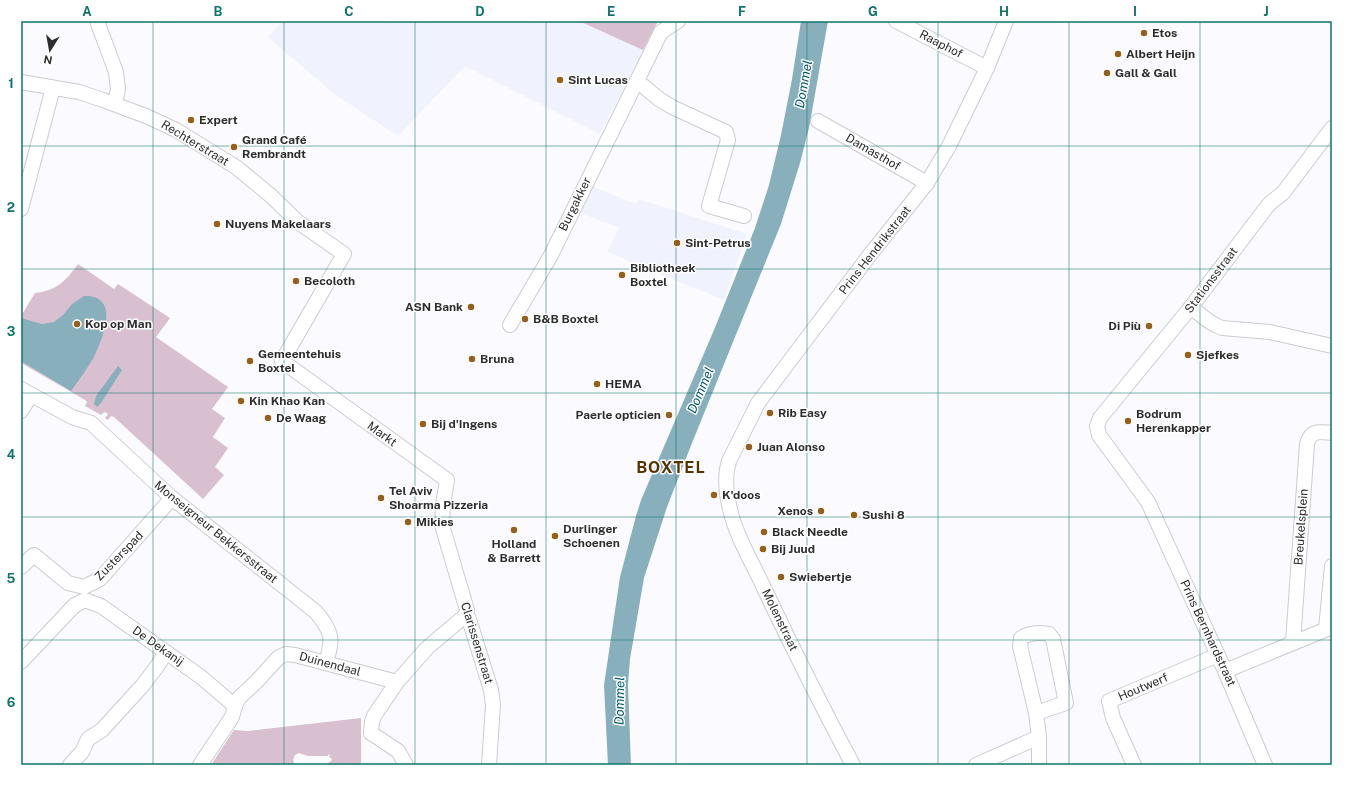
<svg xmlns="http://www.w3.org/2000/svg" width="1353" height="786" viewBox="0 0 1353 786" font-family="'Public Sans',sans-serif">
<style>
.built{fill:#f0f2fe}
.green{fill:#d9c0d1}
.water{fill:#88b0bc}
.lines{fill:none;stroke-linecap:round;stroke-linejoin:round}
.minor-casing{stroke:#cbccd0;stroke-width:16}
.minor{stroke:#fff;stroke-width:14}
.grid{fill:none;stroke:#0f766e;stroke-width:1;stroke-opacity:0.55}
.poi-dot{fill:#976019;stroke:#fff;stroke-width:1.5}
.labels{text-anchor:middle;stroke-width:3;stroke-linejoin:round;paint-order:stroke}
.poi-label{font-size:12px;font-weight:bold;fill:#2d2d2f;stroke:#fff;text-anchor:start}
.street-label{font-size:12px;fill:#2d2d2f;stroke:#fff}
.water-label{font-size:13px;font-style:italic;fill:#00596a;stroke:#fff}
.district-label{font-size:16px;font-weight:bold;letter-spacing:1px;fill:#583300;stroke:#fff}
.neatline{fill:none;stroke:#0f766e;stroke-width:1.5}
.grid-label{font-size:13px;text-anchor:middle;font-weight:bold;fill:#0f766e}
</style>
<rect width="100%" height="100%" fill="#fbfbff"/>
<g class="built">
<path d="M283 21H658L600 134 465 66 398 136 334 94 268 37Z"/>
<path d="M592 186 635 204 639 199 747 234 724 300 607 252 619 228 578 212Z"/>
</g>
<g class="green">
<path d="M579 21H658L643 50Z"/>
<path d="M78 264 114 289 118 284 170 318 156 337 228 387 212 409 225 418 213 437 228 448 215 467 224 475 203 499 114 417 111 416 108 420 105 418 108 414 105 412 103 413 101 415 85 406 87 402 85 400 21 363V316L35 293C57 290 65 282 78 264Z"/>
<path d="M361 718V763H359V765H350V763H349V765H339V763H338V765H328V763L331 761 332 759 329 757 330 755 329 754 328 756H308L299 753 295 755 293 760 295 765H287L285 763V765H277L276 763 275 765H264L262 763 261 765H211L234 730 247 731Z"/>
</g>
<g class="water">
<path d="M801 21H828L809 128 800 163 781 224 692 443 667 507 644 578 630 659 628 685 631 765H608L604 685 620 577 636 516 641 500 714 330 755 228 769 185 781 135 792 79Z"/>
<path d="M84 296C121 295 103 338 94 357 87 369 79 380 71 391L21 361V318L42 324 54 322 63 315 72 304Z"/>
<path d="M118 366 122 370 101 403 97 407 94 404 96 396Z"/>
</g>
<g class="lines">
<g class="minor-casing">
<g id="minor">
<path d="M97 21 116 72 118 89 115 103"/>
<path d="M896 21 987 68"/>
<path d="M637 81 659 99 672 107 726 132 728 140 709 206 744 216"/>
<path d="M21 82 79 92 103 100 146 116 176 130 236 167 270 195 298 222 344 254 282 361 447 480 443 505 442 525 467 610 466 615 469 619 491 690 493 705 489 765"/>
<path d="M818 121 927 183"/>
<path d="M21 209 53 88"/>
<path d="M1191 307C1201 315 1210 324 1222 328L1270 332 1332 346"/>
<path d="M510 325 550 257 661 32 678 21"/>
<path d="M21 389 72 417 91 423 172 498 316 612C333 633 333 638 326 663"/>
<path d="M21 411 31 395"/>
<path d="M21 567 34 555 68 583 84 587 100 579 172 498"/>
<path d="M1326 629 1332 566"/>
<path d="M1293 642 1307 444C1311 429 1319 432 1332 433"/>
<path d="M21 662 70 610 75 605 85 600 101 606 201 677 235 706"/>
<path d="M1225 671 1332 627"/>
<path d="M1036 713 1066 703 1053 639 1049 634C1039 632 1029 633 1021 638L1020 646 1036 713 1039 737V765"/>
<path d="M70 765 82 752 88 739 102 730 143 685 158 665 166 652"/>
<path d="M200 765 232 717 235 706 239 698 257 681 279 657 286 654 295 655 397 682"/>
<path d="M406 765 398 751 371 733 372 722 374 716 397 682 427 648 466 615"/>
<path d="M853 765C822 707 792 647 764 588 752 562 736 536 730 509 726 493 724 477 729 461L758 403 869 256 927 183 949 146 987 68 1006 21"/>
<path d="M976 765 1039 737"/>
<path d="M1134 765 1113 718 1109 701 1218 655"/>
<path d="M1265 765 1225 671 1148 502 1099 435 1097 426 1100 418 1191 307 1269 204 1283 193 1332 128"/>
</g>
</g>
<use href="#minor" class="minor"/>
</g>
<path class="grid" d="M153 21V765M284 21V765M415 21V765M546 21V765M676 21V765M807 21V765M938 21V765M1069 21V765M1200 21V765M21 146H1332M21 269H1332M21 393H1332M21 517H1332M21 640H1332"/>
<g class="poi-dot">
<circle cx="1144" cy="33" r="4"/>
<circle cx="1118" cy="54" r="4"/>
<circle cx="1107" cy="73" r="4"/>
<circle cx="560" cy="80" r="4"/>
<circle cx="191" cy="120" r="4"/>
<circle cx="234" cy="147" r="4"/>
<circle cx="217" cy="224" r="4"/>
<circle cx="677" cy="243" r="4"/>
<circle cx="622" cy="275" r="4"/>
<circle cx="296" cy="281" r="4"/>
<circle cx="471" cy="307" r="4"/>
<circle cx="525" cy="319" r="4"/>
<circle cx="77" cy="324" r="4"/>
<circle cx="1149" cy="326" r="4"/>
<circle cx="1188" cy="355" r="4"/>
<circle cx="472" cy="359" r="4"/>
<circle cx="250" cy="361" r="4"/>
<circle cx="597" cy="384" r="4"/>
<circle cx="241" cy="401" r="4"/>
<circle cx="770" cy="413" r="4"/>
<circle cx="669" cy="415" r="4"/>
<circle cx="268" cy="418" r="4"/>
<circle cx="1128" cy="421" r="4"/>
<circle cx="423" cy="424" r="4"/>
<circle cx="749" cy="447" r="4"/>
<circle cx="714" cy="495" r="4"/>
<circle cx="381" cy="498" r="4"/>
<circle cx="821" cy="511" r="4"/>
<circle cx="854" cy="515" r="4"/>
<circle cx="408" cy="522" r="4"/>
<circle cx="514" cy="530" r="4"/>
<circle cx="764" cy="532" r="4"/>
<circle cx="555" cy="536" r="4"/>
<circle cx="763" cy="549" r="4"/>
<circle cx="781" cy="577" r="4"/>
</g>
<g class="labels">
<g class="poi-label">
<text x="1152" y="37">Etos</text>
<text x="1126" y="58">Albert Heijn</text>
<text x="1115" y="77">Gall &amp; Gall</text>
<text x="568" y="84">Sint Lucas</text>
<text x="199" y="124">Expert</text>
<text x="242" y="144">Grand Café<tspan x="242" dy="14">Rembrandt</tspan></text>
<text x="225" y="228">Nuyens Makelaars</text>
<text x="685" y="247">Sint-Petrus</text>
<text x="630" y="272">Bibliotheek<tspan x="630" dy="14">Boxtel</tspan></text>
<text x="304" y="285">Becoloth</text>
<text x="463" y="311" text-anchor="end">ASN Bank</text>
<text x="533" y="323">B&amp;B Boxtel</text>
<text x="85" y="328">Kop op Man</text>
<text x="1141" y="330" text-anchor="end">Di Più</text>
<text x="258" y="358">Gemeentehuis<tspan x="258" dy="14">Boxtel</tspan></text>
<text x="1196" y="359">Sjefkes</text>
<text x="480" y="363">Bruna</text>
<text x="605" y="388">HEMA</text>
<text x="249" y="405">Kin Khao Kan</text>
<text x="778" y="417">Rib Easy</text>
<text x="1136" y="418">Bodrum<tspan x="1136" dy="14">Herenkapper</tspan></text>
<text x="661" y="419" text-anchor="end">Paerle opticien</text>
<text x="276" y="422">De Waag</text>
<text x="431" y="428">Bij d'Ingens</text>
<text x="757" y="451">Juan Alonso</text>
<text x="389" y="495">Tel Aviv<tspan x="389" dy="14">Shoarma Pizzeria</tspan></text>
<text x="722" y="499">K'doos</text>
<text x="813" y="515" text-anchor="end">Xenos</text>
<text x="862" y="519">Sushi 8</text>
<text x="416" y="526">Mikies</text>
<text x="563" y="533">Durlinger<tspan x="563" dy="14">Schoenen</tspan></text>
<text x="772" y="536">Black Needle</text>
<text x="514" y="548" text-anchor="middle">Holland<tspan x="514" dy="14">&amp; Barrett</tspan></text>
<text x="771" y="553">Bij Juud</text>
<text x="789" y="581">Swiebertje</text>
</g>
<g class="street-label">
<text transform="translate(941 44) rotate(27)" y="4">Raaphof</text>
<text transform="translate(195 143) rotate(31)" y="4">Rechterstraat</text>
<text transform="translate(873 152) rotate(30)" y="4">Damasthof</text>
<text transform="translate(575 204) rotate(-64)" y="4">Burgakker</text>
<text transform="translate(875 250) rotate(-52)" y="4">Prins Hendrikstraat</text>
<text transform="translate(1211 280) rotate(-53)" y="4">Stationsstraat</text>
<text transform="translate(382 434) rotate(36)" y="4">Markt</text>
<text transform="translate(1301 527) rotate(-86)" y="4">Breukelsplein</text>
<text transform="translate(216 532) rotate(39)" y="4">Monseigneur Bekkersstraat</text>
<text transform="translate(119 556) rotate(-46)" y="4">Zusterspad</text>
<text transform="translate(780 620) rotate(64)" y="4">Molenstraat</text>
<text transform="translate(1208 633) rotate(65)" y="4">Prins Bernhardstraat</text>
<text transform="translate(477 643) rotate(73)" y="4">Clarissenstraat</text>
<text transform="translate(158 646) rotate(35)" y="4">De Dekanij</text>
<text transform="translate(330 664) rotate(15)" y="4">Duinendaal</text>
<text transform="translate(1143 687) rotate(-23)" y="4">Houtwerf</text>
</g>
<g class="water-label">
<text transform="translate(803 84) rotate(-80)" y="5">Dommel</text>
<text transform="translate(700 390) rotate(-67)" y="5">Dommel</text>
<text transform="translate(619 701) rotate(-89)" y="5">Dommel</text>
</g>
<g class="district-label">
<text x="671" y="473">BOXTEL</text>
</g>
</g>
<rect width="1353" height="786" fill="none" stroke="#ffffff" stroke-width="44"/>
<g transform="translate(50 50) rotate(191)" stroke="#ffffff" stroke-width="3" paint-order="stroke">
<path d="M0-3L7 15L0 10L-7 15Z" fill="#2d2d2f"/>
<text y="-6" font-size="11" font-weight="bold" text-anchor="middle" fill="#2d2d2f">N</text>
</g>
<rect x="22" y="22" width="1309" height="742" class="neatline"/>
<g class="grid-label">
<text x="87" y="16">A</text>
<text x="218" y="16">B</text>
<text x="349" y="16">C</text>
<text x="480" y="16">D</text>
<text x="611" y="16">E</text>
<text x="742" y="16">F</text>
<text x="873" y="16">G</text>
<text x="1004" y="16">H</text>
<text x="1135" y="16">I</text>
<text x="1266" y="16">J</text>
<text x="11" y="88">1</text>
<text x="11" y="212">2</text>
<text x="11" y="336">3</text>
<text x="11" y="459">4</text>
<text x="11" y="583">5</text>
<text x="11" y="707">6</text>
</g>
</svg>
